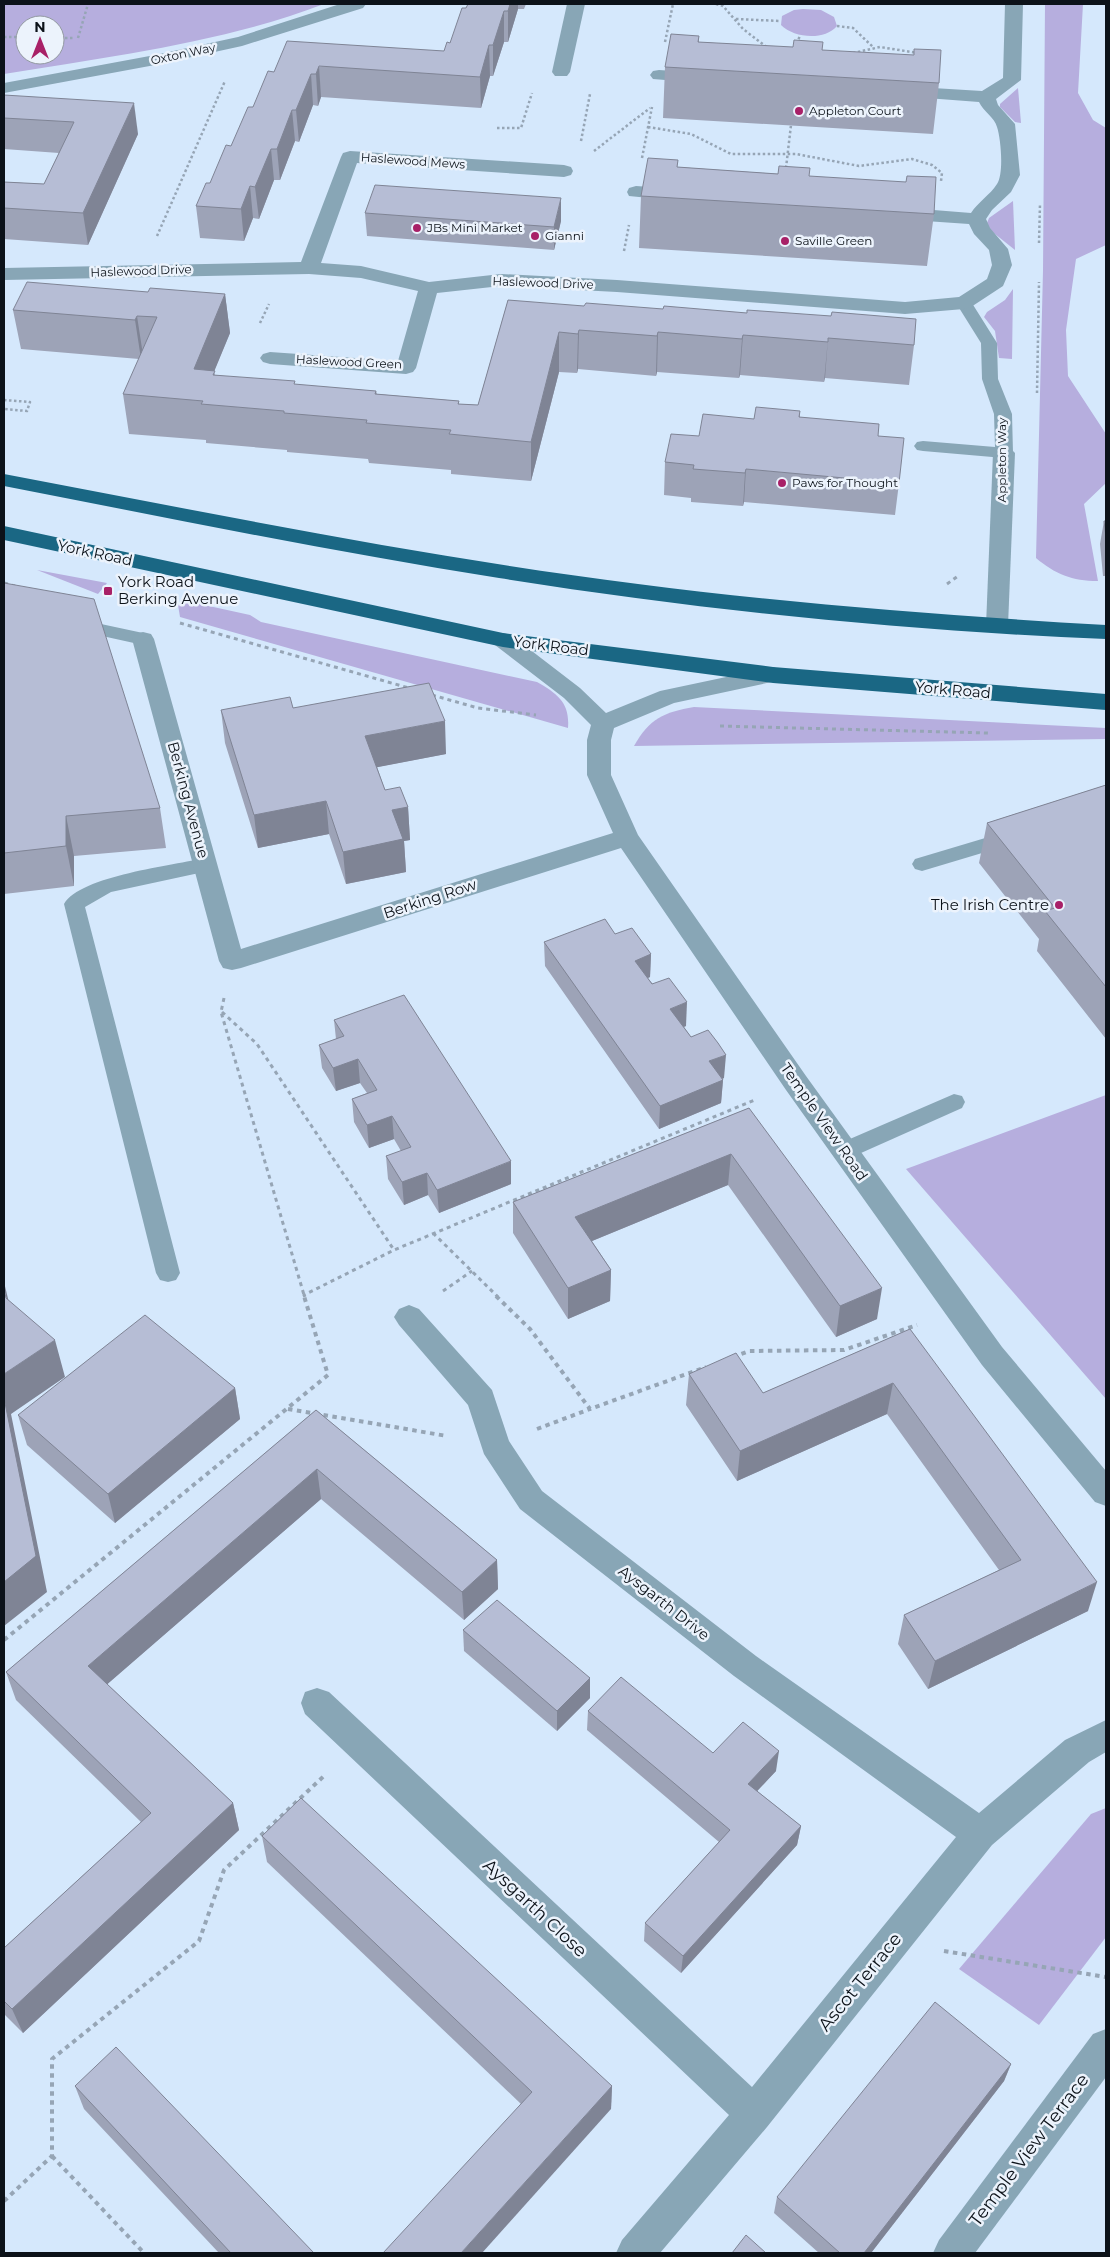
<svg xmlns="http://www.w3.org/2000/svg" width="1110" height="2257" viewBox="0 0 1110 2257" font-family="Montserrat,sans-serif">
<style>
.green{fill:#b6aede;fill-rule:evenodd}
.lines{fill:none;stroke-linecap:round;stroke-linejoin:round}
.path-far2{stroke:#96a5b5;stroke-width:2.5;stroke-dasharray:2.5 2.5;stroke-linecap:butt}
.path-far1{stroke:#96a5b5;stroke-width:3;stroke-dasharray:4 4;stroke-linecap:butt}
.path{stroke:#96a5b5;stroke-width:4;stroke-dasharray:4.5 4.5;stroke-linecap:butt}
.service{fill:#88a6b6;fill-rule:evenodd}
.minor{fill:#88a6b6;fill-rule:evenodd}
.trunk{fill:#1a6784;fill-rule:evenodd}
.wall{fill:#9da3b7}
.shaded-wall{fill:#7f8495}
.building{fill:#b6bdd5;stroke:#7f8495}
.poi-dot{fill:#a82067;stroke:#ecf3fc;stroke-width:2}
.labels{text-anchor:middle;stroke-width:5;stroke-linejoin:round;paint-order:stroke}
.far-street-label{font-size:12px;fill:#0c1219;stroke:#ecf3fc}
.far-poi-label{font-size:12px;fill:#0c1219;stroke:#ecf3fc;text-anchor:start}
.street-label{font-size:15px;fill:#0c1219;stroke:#ecf3fc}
.poi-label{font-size:15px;fill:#0c1219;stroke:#ecf3fc;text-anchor:start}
.near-street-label{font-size:18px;fill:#0c1219;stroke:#ecf3fc}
</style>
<rect width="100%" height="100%" fill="#d5e8fc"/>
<g class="green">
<path d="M4 4H324C222 43 111 56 4 74ZM25 25H55V55H25Z"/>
<path d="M1045 4H1083L1078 93 1093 120 1106 128V245L1076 259 1066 330 1068 376 1106 434V483L1084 504 1098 581C1072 581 1055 574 1036 558L1043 271Z"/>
<path d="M803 9 821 10 834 17 837 26C824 41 794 38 781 25L782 16 794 10Z"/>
<path d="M1018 88 1021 123 1015 122 1000 107V104Z"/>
<path d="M1013 201 1015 250 990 230 987 223 989 218Z"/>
<path d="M1013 289 1012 359 999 358 995 331 984 317 987 312 1005 300Z"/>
<path d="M37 570 107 583 98 594Z"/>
<path d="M186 601 250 615 261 622 537 682C558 694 570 703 568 728L180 617 178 605Z"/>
<path d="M694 707 1106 728V739L634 746C649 719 664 712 694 707Z"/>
<path d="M1106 1095V1399L906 1169Z"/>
<path d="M1106 1808V1937L1039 2025 959 1969 1091 1814Z"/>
</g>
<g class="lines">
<g class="path-far2">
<path d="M716 4 723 6 743 29 768 48"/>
<path d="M736 19 780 21"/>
<path d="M837 26 853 28 873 47"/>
<path d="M4 37H25"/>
<path d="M55 38H74"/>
<path d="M78 38 88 4"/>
<path d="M665 42 673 4"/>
<path d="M797 44 800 35"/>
<path d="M853 53 880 47 918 53"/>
<path d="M648 127 691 134 731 154H796L859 166 912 159 932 165 942 173 941 181"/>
<path d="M497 128H521L532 93"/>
<path d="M581 141 590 94"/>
<path d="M594 151 650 108"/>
<path d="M642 158 652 107"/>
<path d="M786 168 791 125"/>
<path d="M157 236 225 81"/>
<path d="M1039 243 1040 204"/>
<path d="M624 251 629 225"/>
<path d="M260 323 269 304"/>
<path d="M1037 393 1039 282"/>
<path d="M4 400 30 402 27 411 4 409"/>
</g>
<g class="path-far1">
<path d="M4 583 15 586"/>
<path d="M947 584 958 576"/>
<path d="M180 623 409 688"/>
<path d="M432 695 478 708 536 715"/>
<path d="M720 726 988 733"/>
<path d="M224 998 221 1012 304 1295"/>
<path d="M222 1012 257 1044 394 1250"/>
<path d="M433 1233 498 1297"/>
<path d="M443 1291 472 1271"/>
<path d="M305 1297 304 1295 394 1250 757 1099"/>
</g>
<g class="path">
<path d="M496 1296 530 1329 590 1409 706 1367"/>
<path d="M733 1357 749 1351 844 1350 917 1325"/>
<path d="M288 1409 447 1436"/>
<path d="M537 1429 590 1409"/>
<path d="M4 1640 328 1375 304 1296"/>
<path d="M944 1951 1106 1977"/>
<path d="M52 2156 144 2253"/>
<path d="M4 2201 52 2156V2059L199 1941 224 1870 326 1774"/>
</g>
<g class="service">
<path d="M964 298 970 300 997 343 998 379 1012 414 1013 453 1010 457 1004 458 923 451 917 450 914 446 917 442 923 441 995 447 994 414 982 379 981 343 956 303 958 300Z"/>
<path d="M73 618 143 633 150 635 152 639 150 643 143 645 66 628 64 624 66 620Z"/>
<path d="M1012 830 1019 832 1022 837 1019 842 922 871 915 869 912 864 915 859Z"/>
<path d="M206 858 213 860 216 865 213 870 111 892 85 907 180 1273 176 1280 168 1282 160 1280 156 1273 64 904C80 876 174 865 206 858Z"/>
<path d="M954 1094 962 1096 965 1102 962 1108 852 1157 844 1160 836 1157 833 1151 836 1145Z"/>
</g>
<g class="minor">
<path d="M340 4H366L363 8 242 46 155 65 4 93V83L155 55 238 37Z"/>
<path d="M567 4H585L570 72 567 76H555L552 72Z"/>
<path d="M1005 4H1023L1021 80 996 99 998 105 1015 124 1020 175 1011 192 992 210 986 219 990 228 1008 249 1012 265 1003 286 971 307 964 309 905 314 617 292 501 286 437 293 416 368 413 372 406 374 270 364 263 362 260 358 263 354 270 352 398 361 418 291 361 278 309 274 4 280V268L301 262 341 157 343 153 350 151 564 165 571 167 573 171 571 175 564 177 357 163 321 263 361 266 429 282 501 274 617 280 905 302 959 297 987 279 992 265 989 250 974 234 969 224 896 219 889 217 887 213 889 209 896 207 971 213C978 202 990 195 997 184 1004 174 1001 139 997 127 995 118 983 111 979 102L900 96 894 95 891 91 894 87 900 86 982 91 1003 78Z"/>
<path d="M659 70 702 73 708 74 711 78 708 82 702 83 653 79 650 75 653 71Z"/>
<path d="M636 186 679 189 686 191 688 195 686 199 679 201 629 196 627 192 629 188Z"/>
<path d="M1004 447 1011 449 1015 453 1008 626 1005 631 997 633 989 631 986 626 993 453 997 449Z"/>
<path d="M143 632 151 634 154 639 241 949 613 833 587 775V740L591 725 564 698 495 645 492 640 495 635 503 633 511 635 580 688 606 713 660 691 773 667 781 670 785 675 781 680 674 703 614 728 611 740V775L638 835 806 1076 1002 1347 1106 1471V1506L1095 1502 982 1365 786 1090 621 848 241 968 232 970 223 968 219 961 132 639 135 634Z"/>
<path d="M409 1305 419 1309 492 1390 509 1441 542 1491 756 1656 979 1813 1065 1740 1106 1720V1752L1089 1762 992 1845 767 2127 660 2253H616L622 2240 729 2115 305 1714 301 1703 305 1692 317 1688 329 1692 752 2087 956 1837 734 1676 520 1509 484 1454 468 1405 399 1325 394 1317 399 1309Z"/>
<path d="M1106 2029V2077L975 2253H933L939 2240 1093 2034Z"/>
</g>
<g class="trunk">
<path d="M4 474C215 514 425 557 638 584 793 604 950 616 1106 625V639C903 631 700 610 499 578 333 552 169 518 4 486Z"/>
<path d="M4 526 503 633 773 667 1106 694V710L773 683 503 647 4 540Z"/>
</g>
</g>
<g class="wall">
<path d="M468 4H526L524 9H518L508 42H504L493 76H490L481 108 321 97 318 106 313 105 299 142 295 141 280 180H274L259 219 253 218 244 241 200 238 196 206 210 183 274 72 444 51 450 43Z"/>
<path d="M699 36V42L822 50 939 83 933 134 663 118 665 67Z"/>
<path d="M4 95 138 134 88 245 4 239V182L44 184 59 153 4 149Z"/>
<path d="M678 160 677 167 809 176 934 214 927 266 639 248 641 196Z"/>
<path d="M365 213 561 221 554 250 367 236Z"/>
<path d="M148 292 225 294 230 333 214 371 215 375 295 385 376 391 377 394 459 401V404L478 405 508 300 914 345 909 385 825 378 824 382 740 375 739 378 657 372 656 376 578 369 577 373 559 372 531 481 451 474V470L369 463 368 459 287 452V450L206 443V440L129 434 123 394 139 359 21 349 13 310Z"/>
<path d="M800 411V417L878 436 899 483 895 515 744 502 743 506 691 502V498L664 495 665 462 699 436 754 419Z"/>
<path d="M1104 521H1106V576H1103L1100 544Z"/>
<path d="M4 583 160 808 166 848 74 856V886L4 894Z"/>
<path d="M293 708 446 754 377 767 385 790 408 807 410 840 404 841 406 872 346 884 329 834 258 848 225 743 221 710Z"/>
<path d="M1106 785V1039L1037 951 1039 939 979 863 987 823Z"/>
<path d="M615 934 651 954 650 977 648 978 686 1026 684 1027 691 1037 724 1078 722 1079 723 1080 721 1103 659 1129 545 966 544 942Z"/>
<path d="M334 1020 511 1184 439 1213 428 1195 404 1205 388 1179 386 1156 401 1151 394 1139 369 1148 354 1122 352 1099 367 1093 360 1083 336 1091 322 1068 319 1045 336 1039Z"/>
<path d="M749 1108 877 1319 836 1337 728 1185 592 1241 611 1270 610 1301 568 1319 513 1233V1202Z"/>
<path d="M910 1329 1088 1611 928 1689 898 1644 904 1615 999 1570 887 1414 737 1481 686 1405 689 1374 763 1393Z"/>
<path d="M235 1388 240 1419 115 1523 27 1445 18 1415Z"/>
<path d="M316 1410 497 1560 498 1589 464 1620 321 1499 107 1684 233 1803 239 1830 23 2033 4 2014V1948L141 1822 16 1700 6 1672Z"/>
<path d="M463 1630 590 1678V1698L557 1731 464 1651Z"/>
<path d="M588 1711 713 1753 776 1771 757 1791 801 1826 797 1845 681 1973 644 1941 645 1923 719 1842 587 1730Z"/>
<path d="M262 1836 612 2086 611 2109 521 2104 267 1862Z"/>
<path d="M1011 2064 1004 2081 871 2253H819L774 2213 777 2197Z"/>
<path d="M75 2086 314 2253H219L84 2109Z"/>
</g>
<g class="shaded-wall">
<path d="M510 4H518V9L508 42V11Z"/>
<path d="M504 11V42L493 76V45Z"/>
<path d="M489 45 490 76 481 108 480 77Z"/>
<path d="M319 66 321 97 318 106 316 74Z"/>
<path d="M311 74 313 105 299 142 296 110Z"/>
<path d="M134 103 138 134 88 245 83 213Z"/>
<path d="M292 110 295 141 280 180 277 149Z"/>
<path d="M271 149 274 180 259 219 255 187Z"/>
<path d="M250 186 253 218 244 241 241 209Z"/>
<path d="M561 198V221L554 250V227Z"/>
<path d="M225 294 230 333 202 401 194 369Z"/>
<path d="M137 316 143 355 141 359 135 320Z"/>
<path d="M579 330 578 369 577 373 578 334Z"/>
<path d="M559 332V372L531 481V442Z"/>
<path d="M658 332 657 372 656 376 657 336Z"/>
<path d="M743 335 740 375 739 378 742 339Z"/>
<path d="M828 338 825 378 824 382Z"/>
<path d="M746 469 744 502 743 506 745 473Z"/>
<path d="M445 721 446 754 368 769 365 736Z"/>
<path d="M326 801 329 834 258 848 254 815Z"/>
<path d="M408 807 410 840 404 841 406 872 346 884 343 852 392 810Z"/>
<path d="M66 816 74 856V886L66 846Z"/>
<path d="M651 954 650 977 634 984 635 961Z"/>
<path d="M687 1002 686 1026 669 1032 670 1009Z"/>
<path d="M726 1055 724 1078 707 1085 709 1061Z"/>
<path d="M358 1059 360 1083 336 1091 333 1068Z"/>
<path d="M723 1080 721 1103 659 1129 660 1106Z"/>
<path d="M392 1116 394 1139 369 1148 367 1125Z"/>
<path d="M731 1154 728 1185 575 1248V1217Z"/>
<path d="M511 1161V1184L439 1213 437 1190Z"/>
<path d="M427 1173 428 1195 404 1205 402 1182Z"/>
<path d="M611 1270 610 1301 568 1319V1288Z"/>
<path d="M4 1282 17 1336 4 1289Z"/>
<path d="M882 1288 877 1319 836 1337 840 1306Z"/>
<path d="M55 1340 65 1377 11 1414 47 1592 4 1626V1374Z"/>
<path d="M893 1383 887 1414 737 1481 740 1451Z"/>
<path d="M235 1388 240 1419 115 1523 108 1494Z"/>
<path d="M317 1469 321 1499 96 1694 88 1666Z"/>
<path d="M497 1560 498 1589 464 1620 462 1592Z"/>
<path d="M1097 1582 1088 1611 928 1689 935 1661Z"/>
<path d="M590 1678V1698L557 1731V1711Z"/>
<path d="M779 1751 776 1771 746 1803 748 1784Z"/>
<path d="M233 1803 239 1830 23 2033 12 2009Z"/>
<path d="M801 1826 797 1845 681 1973 683 1956Z"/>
<path d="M1011 2064 1004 2081 871 2253H864Z"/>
<path d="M612 2086 611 2109 482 2253H461Z"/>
</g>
<g class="building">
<path d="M468 4H510L508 11H504L493 45H489L480 77 319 66 316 74H311L296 110H292L277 149H271L255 187 250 186 241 209 196 206 206 183H210L226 145 231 146 248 107H253L268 71 274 72 287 41 444 51 447 42 450 43 462 8H466Z"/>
<path d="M671 34 699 36 698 42 793 47 794 40 823 42 822 50 914 55V49L941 50 939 83 665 67Z"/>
<path d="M4 95 134 103 83 213 4 208V182L44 184 74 122 4 118Z"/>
<path d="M648 158 678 160 677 167 778 174 779 166 810 168 809 176 906 182 907 176 936 177 934 214 641 196Z"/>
<path d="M375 185 561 198 554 227 365 213Z"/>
<path d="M27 282 148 292 150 288 225 294 194 369 215 371 213 375 295 381 294 384 376 391 375 394 459 401 458 404 478 405 508 300 584 306 586 303 663 309 664 306 747 313V310L831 316 832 312 916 319 914 345 828 338V342L743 335 742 339 658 332 657 336 579 330 578 334 559 332 531 442 449 434 451 430 366 423 367 420 284 413V411L201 404 203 401 123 394 157 317 137 316 135 320 13 310Z"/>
<path d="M756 407 800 411 799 417 879 424 878 436 904 438 899 483 746 469 745 473 693 469 694 465 665 462 671 434 699 436 703 414 754 419Z"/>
<path d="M1104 521H1106V537Z"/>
<path d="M4 583 94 599 160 808 66 816V846L4 853Z"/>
<path d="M429 683 445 721 365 736 385 790 400 787 408 807 392 810 403 839 343 852 326 801 254 815 221 710 290 697 293 708Z"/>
<path d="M1106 785V987L1045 911 1055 908 987 823Z"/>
<path d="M605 919 615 934 632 928 651 954 635 961 652 984 669 978 687 1002 670 1009 691 1037 708 1030 718 1043 726 1055 709 1061 723 1080 660 1106 544 942Z"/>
<path d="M404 995 511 1161 437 1190 427 1173 402 1182 386 1156 411 1147 392 1116 367 1125 352 1099 377 1090 358 1059 333 1068 319 1045 344 1036 334 1020Z"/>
<path d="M749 1108 882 1288 840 1306 731 1154 575 1217 611 1270 568 1288 513 1202Z"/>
<path d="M4 1289 6 1298 55 1340 4 1374Z"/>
<path d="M145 1315 235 1388 108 1494 18 1415Z"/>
<path d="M910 1329 1097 1582 935 1661 904 1615 1021 1560 893 1383 740 1451 689 1374 736 1353 763 1393Z"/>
<path d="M4 1398 36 1556 4 1582Z"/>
<path d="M316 1410 497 1560 462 1592 317 1469 88 1666 233 1803 12 2009 4 2001V1948L151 1813 6 1672Z"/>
<path d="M497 1600 590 1678 557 1711 463 1630Z"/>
<path d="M621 1677 713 1753 743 1722 779 1751 748 1784 801 1826 683 1956 645 1923 730 1830 588 1711Z"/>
<path d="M301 1798 612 2086 461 2253H383L532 2092 262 1836Z"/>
<path d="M935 2002 1011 2064 864 2253H840L777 2197Z"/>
<path d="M116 2047 314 2253H231L75 2086Z"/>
<path d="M746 2235 766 2253H732Z"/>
</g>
<g class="poi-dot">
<circle cx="799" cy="111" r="5"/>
<circle cx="417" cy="228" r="5"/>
<circle cx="535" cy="236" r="5"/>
<circle cx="785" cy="241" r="5"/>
<circle cx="782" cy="483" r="5"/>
<rect x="103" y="586" width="10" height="10" rx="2.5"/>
<circle cx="1059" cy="905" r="5"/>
</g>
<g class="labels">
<g class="far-street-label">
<text transform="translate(183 54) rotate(-12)" y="4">Oxton Way</text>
<text transform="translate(413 161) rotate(4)" y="4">Haslewood Mews</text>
<text transform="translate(141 271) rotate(-2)" y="4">Haslewood Drive</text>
<text transform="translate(543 283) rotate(2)" y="4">Haslewood Drive</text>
<text transform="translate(349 362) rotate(3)" y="4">Haslewood Green</text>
<text transform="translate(1002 460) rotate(-90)" y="4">Appleton Way</text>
</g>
<g class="far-poi-label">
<text x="809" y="115">Appleton Court</text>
<text x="427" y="232">JBs Mini Market</text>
<text x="545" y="240">Gianni</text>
<text x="795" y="245">Saville Green</text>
<text x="792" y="487">Paws for Thought</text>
</g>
<g class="street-label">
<text transform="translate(95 553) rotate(12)" y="5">York Road</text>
<text transform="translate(551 646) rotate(7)" y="5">York Road</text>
<text transform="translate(953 690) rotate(5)" y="5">York Road</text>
<text transform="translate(188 800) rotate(75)" y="5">Berking Avenue</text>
<text transform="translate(430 899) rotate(-18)" y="5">Berking Row</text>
<text transform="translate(824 1122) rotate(55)" y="5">Temple View Road</text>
<text transform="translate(664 1603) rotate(38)" y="5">Aysgarth Drive</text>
</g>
<g class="poi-label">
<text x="118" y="587">York Road<tspan x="118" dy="17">Berking Avenue</tspan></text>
<text x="1049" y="910" text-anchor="end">The Irish Centre</text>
</g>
<g class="near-street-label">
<text transform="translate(535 1908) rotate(43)" y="6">Aysgarth Close</text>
<text transform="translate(860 1982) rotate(-51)" y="6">Ascot Terrace</text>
<text transform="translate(1029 2150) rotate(-53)" y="6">Temple View Terrace</text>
</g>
</g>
<rect width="1110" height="2257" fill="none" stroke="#0c1219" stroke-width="10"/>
<g transform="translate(40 40)"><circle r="24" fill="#ecf3fc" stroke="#9299a1"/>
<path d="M0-4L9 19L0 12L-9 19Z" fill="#a82067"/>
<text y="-8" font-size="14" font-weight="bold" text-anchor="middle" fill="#0c1219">N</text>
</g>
</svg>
